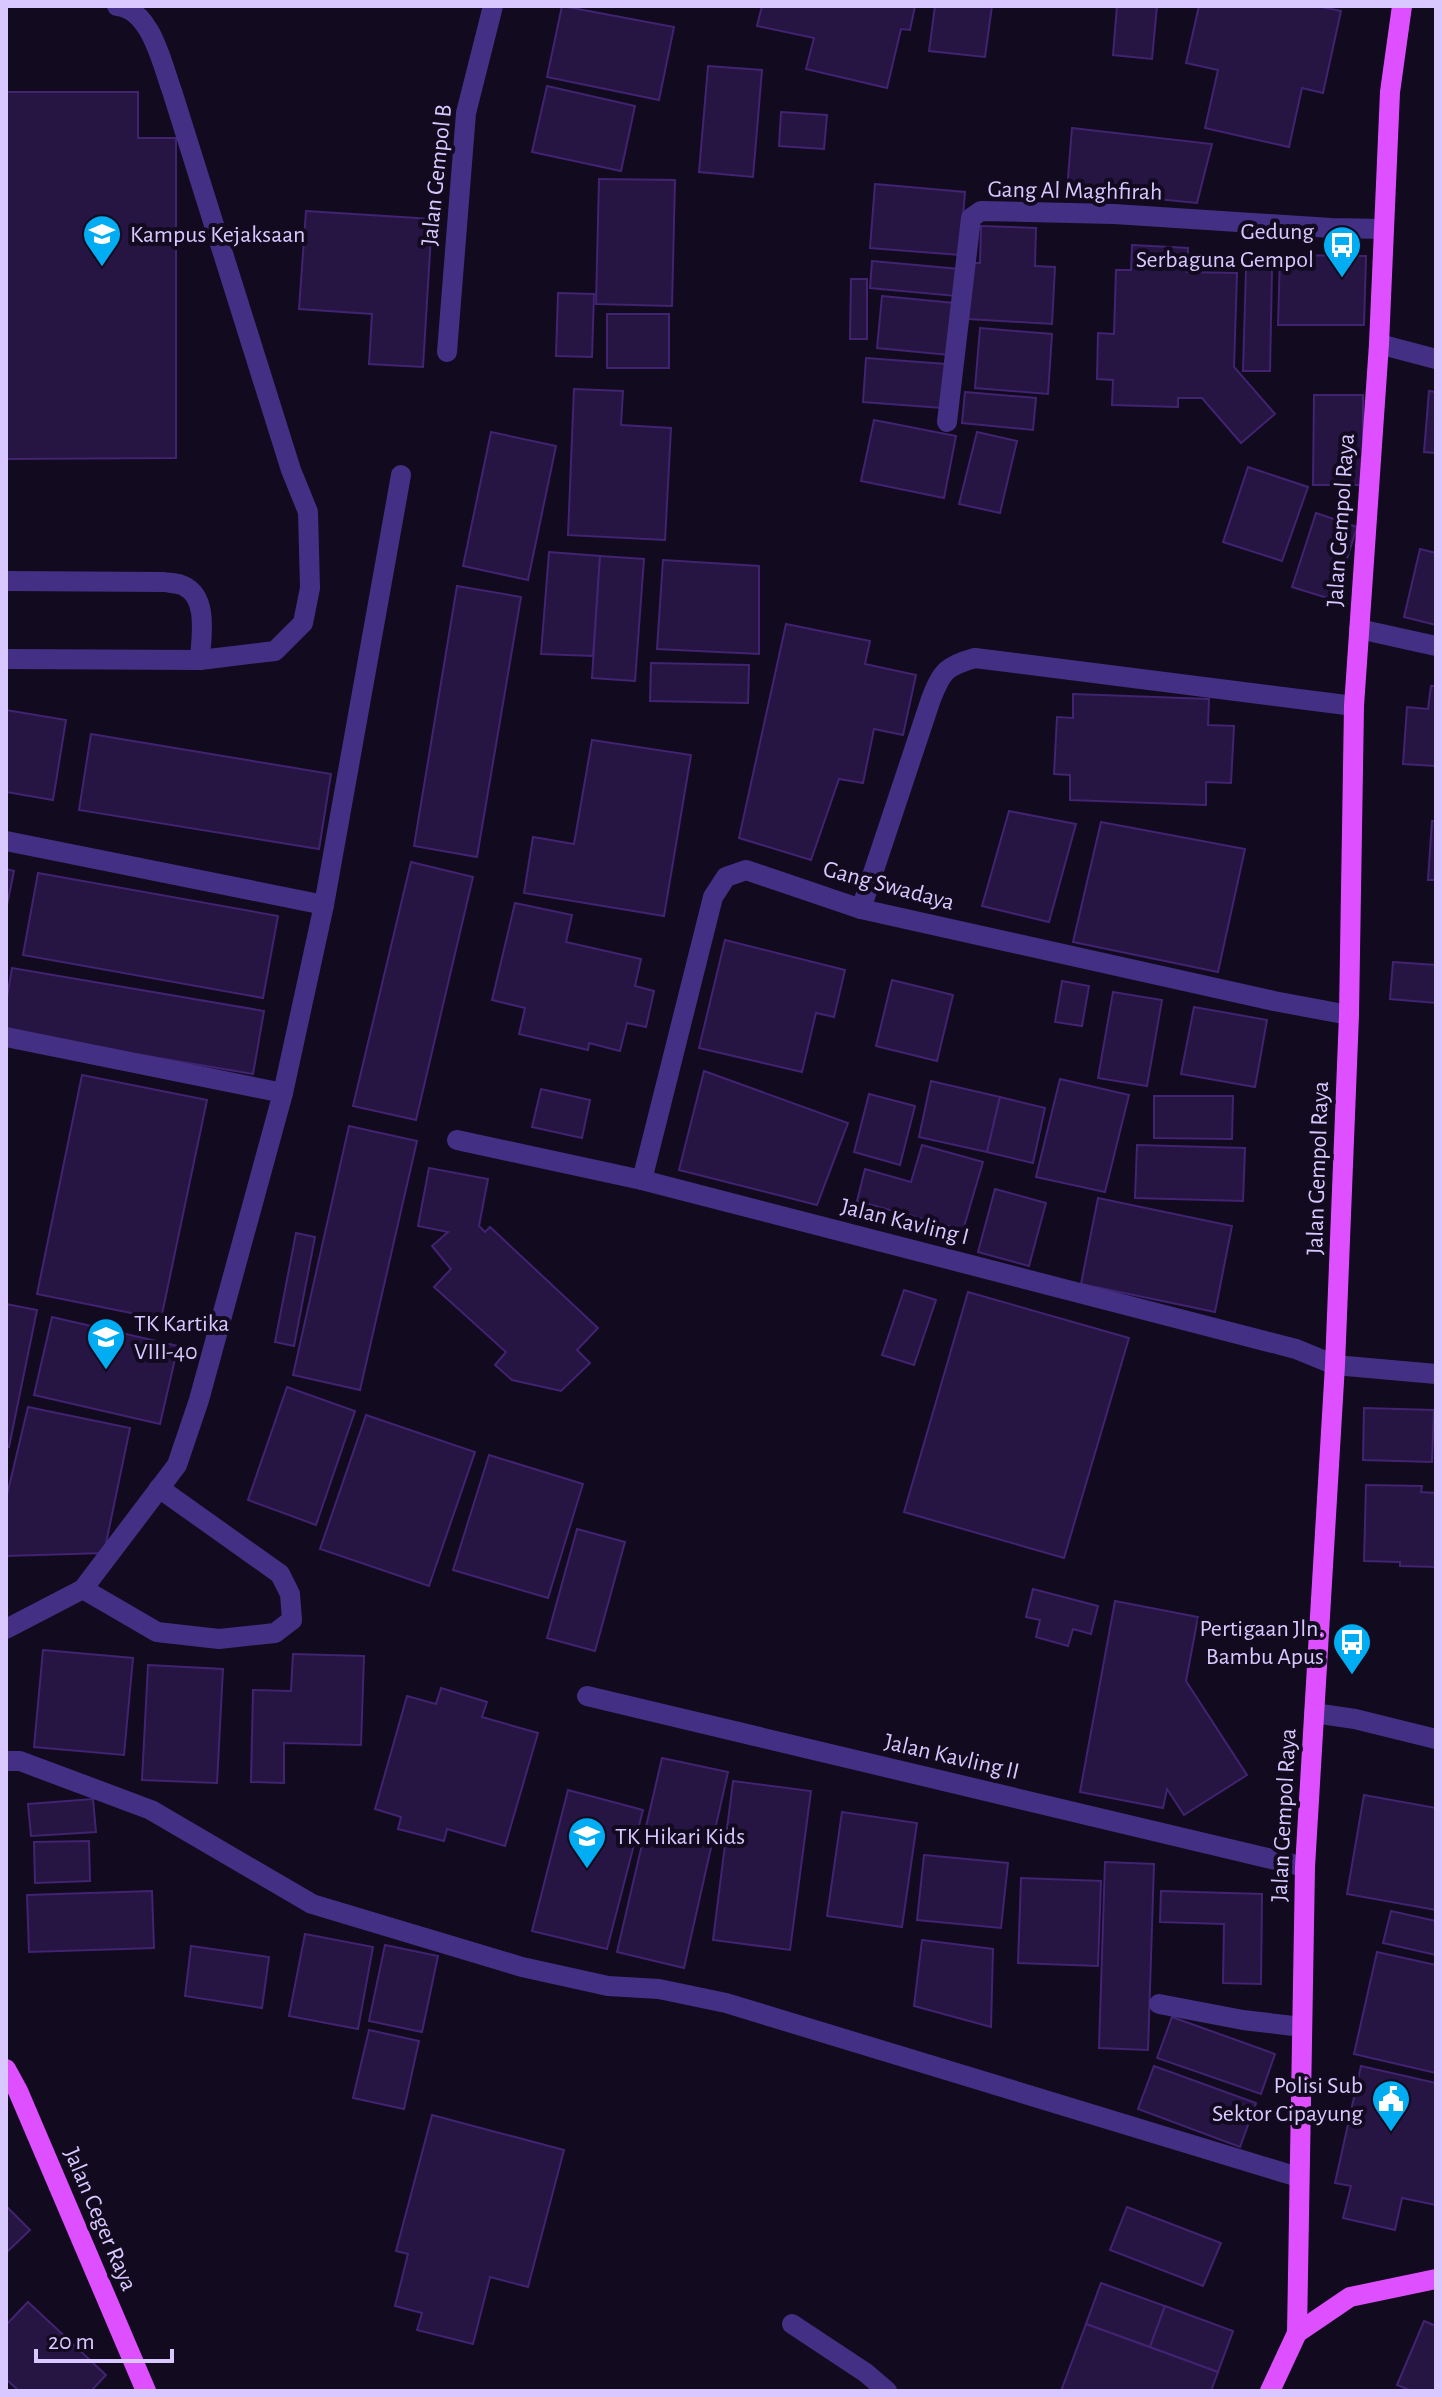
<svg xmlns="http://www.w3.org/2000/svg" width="1442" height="2397" viewBox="0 0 1442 2397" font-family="'Alegreya Sans',sans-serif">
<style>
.building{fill:#261442;stroke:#412371;stroke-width:2}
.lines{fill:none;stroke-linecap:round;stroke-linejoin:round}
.minor{stroke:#433084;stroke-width:20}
.major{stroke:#de4fff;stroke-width:20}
.labels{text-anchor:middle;stroke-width:8;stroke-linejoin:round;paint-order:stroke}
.street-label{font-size:24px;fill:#d9c8ff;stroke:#120a1f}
.poi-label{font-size:24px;fill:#d9c8ff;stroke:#120a1f;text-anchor:end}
</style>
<rect width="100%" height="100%" fill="#120a1f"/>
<g class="building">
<path d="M562 6 674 27 659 100 547 77Z"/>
<path d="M762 6H915L910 30 901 29 887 88 806 69 814 38 757 26Z"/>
<path d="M935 6H992L985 57 929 51Z"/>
<path d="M1117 6H1157L1152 59 1113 55Z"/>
<path d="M1199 6H1317L1341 11 1323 93 1302 88 1289 147 1205 128 1218 70 1186 63Z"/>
<path d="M708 66 762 70 753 177 699 172Z"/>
<path d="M547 86 635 106 621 171 532 152Z"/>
<path d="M6 92H138V138H176V458L6 459Z"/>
<path d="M781 112 827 115 824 149 779 146Z"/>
<path d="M1072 128 1212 144 1197 203 1067 190Z"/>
<path d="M599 179 675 180 672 306 596 304Z"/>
<path d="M875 184 965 192 960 255 870 248Z"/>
<path d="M306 211 432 219 423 367 369 364 372 314 299 309Z"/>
<path d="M981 226 1036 228 1035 266 1055 267 1052 324 968 319 971 263H980Z"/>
<path d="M1132 245 1188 248 1187 272 1237 273 1234 367 1275 414 1241 443 1202 398H1178V407L1112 405 1113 380 1097 379 1098 333 1114 334 1116 270H1131Z"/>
<path d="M1280 255 1366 256 1364 325H1278Z"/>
<path d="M872 261 959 269 956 296 870 288Z"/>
<path d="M1246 269H1272L1270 371H1243Z"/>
<path d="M851 279H867V339H850Z"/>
<path d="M558 293 594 294 592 357 556 356Z"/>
<path d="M882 296 954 303 949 355 877 348Z"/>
<rect x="607" y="314" width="62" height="54"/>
<path d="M980 328 1052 334 1048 394 975 388Z"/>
<path d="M866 358 946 364 942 408 863 402Z"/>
<path d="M574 389 623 391 621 425 671 428 665 540 568 535Z"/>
<path d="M1429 391 1436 392V453L1424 452Z"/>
<path d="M965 392 1036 398 1033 430 962 423Z"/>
<path d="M1314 395H1363V485H1313Z"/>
<path d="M874 420 956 436 944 498 861 481Z"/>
<path d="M491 432 556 446 528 580 463 566Z"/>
<path d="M977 432 1017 441 1000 513 959 504Z"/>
<path d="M1248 467 1308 487 1282 561 1223 542Z"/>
<path d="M1316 513 1357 527 1334 600 1292 587Z"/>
<path d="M1420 549 1436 553V625L1404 617Z"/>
<path d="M549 552 600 556 593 656 541 654Z"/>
<path d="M600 556 644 559 635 681 592 678Z"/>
<path d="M663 560 759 566V654L657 649Z"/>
<path d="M457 586 521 597 477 857 414 846Z"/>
<path d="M786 624 870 641 865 664 916 675 903 735 874 729 863 783 839 779 811 860 739 838Z"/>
<path d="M651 663 749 665 748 703 650 701Z"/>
<path d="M1431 686H1436V766L1403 764 1407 707 1428 709Z"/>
<path d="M1073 694 1209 699 1208 725 1234 726 1231 783 1206 782V805L1070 800V775L1054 774 1057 717 1073 718Z"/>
<path d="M6 710 66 720 53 800 6 792Z"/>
<path d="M91 734 331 774 319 849 79 810Z"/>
<path d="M592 740 691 755 664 916 524 893 533 837 574 844Z"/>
<path d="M1009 811 1076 824 1049 922 982 906Z"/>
<path d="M1432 821H1436V880H1428Z"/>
<path d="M1101 822 1245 849 1218 972 1073 942Z"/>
<path d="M411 862 473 877 416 1120 353 1106Z"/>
<path d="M6 869 14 871 6 910Z"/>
<path d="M38 873 278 916 263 998 23 955Z"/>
<path d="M515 903 572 915 566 942 641 959 635 986 654 991 646 1027 627 1023 620 1051 589 1043 588 1050 519 1034 525 1008 492 1000Z"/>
<path d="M725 940 845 970 834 1017 816 1013 802 1072 699 1048Z"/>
<path d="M1393 962 1436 965V1003L1390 999Z"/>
<path d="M12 968 264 1011 253 1074 6 1032V1003Z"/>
<path d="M892 980 953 995 937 1061 876 1046Z"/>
<path d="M1062 981 1089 986 1082 1026 1055 1022Z"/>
<path d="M1113 992 1162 1000 1147 1086 1098 1078Z"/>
<path d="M1194 1007 1267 1020 1255 1087 1181 1074Z"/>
<path d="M704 1071 848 1123 817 1205 679 1170Z"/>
<path d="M82 1075 207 1100 161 1319 37 1294Z"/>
<path d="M1060 1079 1129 1095 1105 1192 1036 1177Z"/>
<path d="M931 1081 1000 1097 987 1152 919 1137Z"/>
<path d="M541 1089 590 1100 582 1138 532 1127Z"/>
<path d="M869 1094 915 1106 900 1165 854 1152Z"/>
<path d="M1154 1096H1233L1232 1139 1154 1138Z"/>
<path d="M1000 1097 1045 1108 1033 1163 987 1152Z"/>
<path d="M349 1126 417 1141 360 1390 293 1375Z"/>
<path d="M922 1145 983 1162 963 1230 857 1201 865 1169 911 1182Z"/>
<path d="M1137 1145 1245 1148 1243 1201 1135 1198Z"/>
<path d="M429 1168 488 1179 479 1226 485 1232 490 1227 598 1328 577 1350 590 1363 561 1391 512 1380 495 1365 506 1352 434 1287 451 1269 432 1246 448 1232 418 1226Z"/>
<path d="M995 1189 1046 1203 1029 1266 978 1252Z"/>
<path d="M1098 1198 1232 1226 1215 1312 1081 1284Z"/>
<path d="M296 1233 315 1237 294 1346 275 1342Z"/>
<path d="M904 1290 936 1300 914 1365 882 1355Z"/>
<path d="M968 1292 1129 1338 1064 1558 904 1512Z"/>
<path d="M6 1304 37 1310 9 1447 6 1446Z"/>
<path d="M52 1317 178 1346 160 1424 34 1395Z"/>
<path d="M287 1387 355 1411 316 1525 248 1500Z"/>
<path d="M28 1407 130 1428 104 1553 6 1556V1499Z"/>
<path d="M1364 1408 1434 1410 1432 1462 1363 1460Z"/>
<path d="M366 1415 475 1452 429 1586 320 1549Z"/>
<path d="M489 1455 583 1484 548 1598 453 1570Z"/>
<path d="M1366 1485 1422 1486 1421 1492 1436 1493V1567L1400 1566V1562L1364 1561Z"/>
<path d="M577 1529 625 1542 595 1651 547 1638Z"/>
<path d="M1033 1589 1098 1606 1091 1634 1073 1629 1068 1646 1036 1637 1040 1620 1026 1617Z"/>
<path d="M1115 1601 1198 1617 1186 1681 1247 1775 1184 1815 1167 1789 1163 1808 1080 1792Z"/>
<path d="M43 1650 133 1658 124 1755 34 1747Z"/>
<path d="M293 1654 364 1656 361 1745 284 1743V1783L251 1782 253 1690 291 1691Z"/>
<path d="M148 1665 223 1669 217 1783 142 1780Z"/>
<path d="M441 1688 487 1702 482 1717 538 1733 505 1846 447 1829 444 1841 398 1829 401 1817 375 1809 407 1696 436 1704Z"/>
<path d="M662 1758 728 1772 684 1968 617 1952Z"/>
<path d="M733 1781 811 1791 790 1950 713 1940Z"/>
<path d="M568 1790 643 1810 607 1949 532 1931Z"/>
<path d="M1364 1795 1436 1808V1910L1347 1894Z"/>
<path d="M93 1799 96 1832 31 1836 28 1804Z"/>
<path d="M842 1812 917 1823 902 1927 827 1916Z"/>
<path d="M89 1841 90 1881 35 1883 34 1842Z"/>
<path d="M924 1855 1008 1863 1001 1928 917 1920Z"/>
<path d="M1105 1862 1154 1864 1148 2050 1099 2048Z"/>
<path d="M1021 1878 1101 1881 1098 1966 1018 1963Z"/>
<path d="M152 1891 154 1948 29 1952 27 1895Z"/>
<path d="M1161 1891 1262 1894 1261 1984 1223 1983 1224 1924 1160 1922Z"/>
<path d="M1391 1911 1436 1921V1955L1383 1943Z"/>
<path d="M305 1934 373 1947 358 2029 289 2016Z"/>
<path d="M922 1940 993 1949 991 2027 914 2006Z"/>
<path d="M385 1945 438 1956 422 2032 369 2021Z"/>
<path d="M191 1946 269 1957 262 2008 185 1996Z"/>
<path d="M1377 1952 1436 1965V2073L1354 2054Z"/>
<path d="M1172 2017 1275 2054 1261 2094 1157 2058Z"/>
<path d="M369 2030 419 2041 404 2109 353 2098Z"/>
<path d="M1154 2066 1256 2103 1240 2147 1138 2109Z"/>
<path d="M1361 2066 1436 2083V2205L1402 2198 1395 2230 1343 2218 1351 2186 1335 2183Z"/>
<path d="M432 2115 564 2150 528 2287 490 2277 473 2344 417 2330 422 2313 395 2306 408 2254 396 2251Z"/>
<path d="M6 2206 30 2230 6 2253Z"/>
<path d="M1127 2207 1221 2243 1203 2286 1110 2250Z"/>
<path d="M1101 2283 1165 2306 1150 2347 1086 2324Z"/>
<path d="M28 2302 106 2375 91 2391H19L6 2379V2325Z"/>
<path d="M1165 2306 1233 2331 1218 2372 1150 2347Z"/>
<path d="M1424 2321 1436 2326V2391H1412L1397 2385Z"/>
<path d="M1086 2324 1218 2372 1211 2391H1061Z"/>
</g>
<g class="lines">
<g class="minor">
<path d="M1379 344 1436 359"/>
<path d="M447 352 466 113 493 6"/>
<path d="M947 422 971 218 981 211 1114 214 1331 228 1384 229"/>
<path d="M6 581 164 582C170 583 179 583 184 586 209 598 201 637 200 660"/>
<path d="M1359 629 1436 646"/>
<path d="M6 659 200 660 275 651 303 623 310 588 308 512 291 470 172 91C162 64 151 9 117 6"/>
<path d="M6 841 324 905"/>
<path d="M861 909 931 699C942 671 946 666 975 658L1354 706"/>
<path d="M6 1037 283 1093"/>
<path d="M457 1140 642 1180 1296 1349 1335 1365 1436 1374"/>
<path d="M642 1180 713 897 726 877 746 870 861 909 1274 1001 1349 1015"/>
<path d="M83 1589 157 1632 219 1639 275 1633 292 1620 290 1594 280 1574 159 1488"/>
<path d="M6 1629 83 1589 177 1465 199 1400 283 1093 324 905 401 475"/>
<path d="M587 1696 1305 1867"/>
<path d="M1314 1713 1355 1719 1436 1739"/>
<path d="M6 1761H20L151 1810 312 1904 522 1967 608 1986 659 1989 726 2003 1298 2177"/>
<path d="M1159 2004 1243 2020 1302 2027"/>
<path d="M792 2324 866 2373 887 2391"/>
</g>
<g class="major">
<path d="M6 2069 18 2091 146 2391"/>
<path d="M1297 2333 1350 2297 1436 2279"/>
<path d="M1270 2391 1297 2333 1305 1867 1335 1365 1349 1015 1354 706 1379 344 1390 92 1402 6"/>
</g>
</g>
<defs>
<g id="university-pin" transform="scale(2)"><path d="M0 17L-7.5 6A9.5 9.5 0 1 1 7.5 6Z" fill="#00adf3" stroke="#120a1f"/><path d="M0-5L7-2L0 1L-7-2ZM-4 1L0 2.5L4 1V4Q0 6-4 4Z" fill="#fff"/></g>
<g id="bus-pin" transform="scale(2)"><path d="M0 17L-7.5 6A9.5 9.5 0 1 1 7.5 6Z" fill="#00adf3" stroke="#120a1f"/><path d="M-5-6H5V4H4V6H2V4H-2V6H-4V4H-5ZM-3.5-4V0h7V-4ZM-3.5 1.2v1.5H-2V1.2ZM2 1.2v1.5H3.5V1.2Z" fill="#fff"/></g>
<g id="school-pin" transform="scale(2)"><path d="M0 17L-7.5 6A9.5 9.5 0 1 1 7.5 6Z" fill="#00adf3" stroke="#120a1f"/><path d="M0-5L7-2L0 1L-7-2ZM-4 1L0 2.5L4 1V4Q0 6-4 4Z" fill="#fff"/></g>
<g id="civic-pin" transform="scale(2)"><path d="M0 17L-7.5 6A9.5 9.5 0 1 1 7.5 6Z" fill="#00adf3" stroke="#120a1f"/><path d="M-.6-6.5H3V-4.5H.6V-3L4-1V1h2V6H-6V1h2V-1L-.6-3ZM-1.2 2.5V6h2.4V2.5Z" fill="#fff"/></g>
</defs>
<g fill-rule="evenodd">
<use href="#university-pin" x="102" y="234"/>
<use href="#bus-pin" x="1342" y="245"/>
<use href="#school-pin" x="106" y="1337"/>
<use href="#bus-pin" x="1352" y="1642"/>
<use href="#school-pin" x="587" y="1836"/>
<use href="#civic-pin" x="1391" y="2099"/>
</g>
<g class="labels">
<g class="street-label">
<text transform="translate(436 175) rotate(-84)" y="8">Jalan Gempol B</text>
<text transform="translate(1075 190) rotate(1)" y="8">Gang Al Maghfirah</text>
<text transform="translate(1340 520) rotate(-86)" y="8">Jalan Gempol Raya</text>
<text transform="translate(889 885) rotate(15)" y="8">Gang Swadaya</text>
<text transform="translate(1317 1168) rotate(-88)" y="8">Jalan Gempol Raya</text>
<text transform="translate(905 1221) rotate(14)" y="8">Jalan Kavling I</text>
<text transform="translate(952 1756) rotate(13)" y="8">Jalan Kavling II</text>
<text transform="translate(1283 1815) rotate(-87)" y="8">Jalan Gempol Raya</text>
<text transform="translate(101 2219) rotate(67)" y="8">Jalan Ceger Raya</text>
</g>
<g class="poi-label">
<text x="1314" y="239">Gedung<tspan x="1314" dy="28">Serbaguna Gempol</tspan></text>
<text x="130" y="242" text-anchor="start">Kampus Kejaksaan</text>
<text x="134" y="1331" text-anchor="start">TK Kartika<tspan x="134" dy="28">VIII-40</tspan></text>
<text x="1324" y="1636">Pertigaan Jln.<tspan x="1324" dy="28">Bambu Apus</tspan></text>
<text x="615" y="1844" text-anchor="start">TK Hikari Kids</text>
<text x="1363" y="2093">Polisi Sub<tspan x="1363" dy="28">Sektor Cipayung</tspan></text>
</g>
</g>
<rect width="1442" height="2397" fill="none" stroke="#d9c8ff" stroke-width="16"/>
<path d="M36 2349v12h136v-12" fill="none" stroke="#d9c8ff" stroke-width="4"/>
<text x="48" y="2349" font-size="24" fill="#d9c8ff" stroke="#120a1f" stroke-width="6" paint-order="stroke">20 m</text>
</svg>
